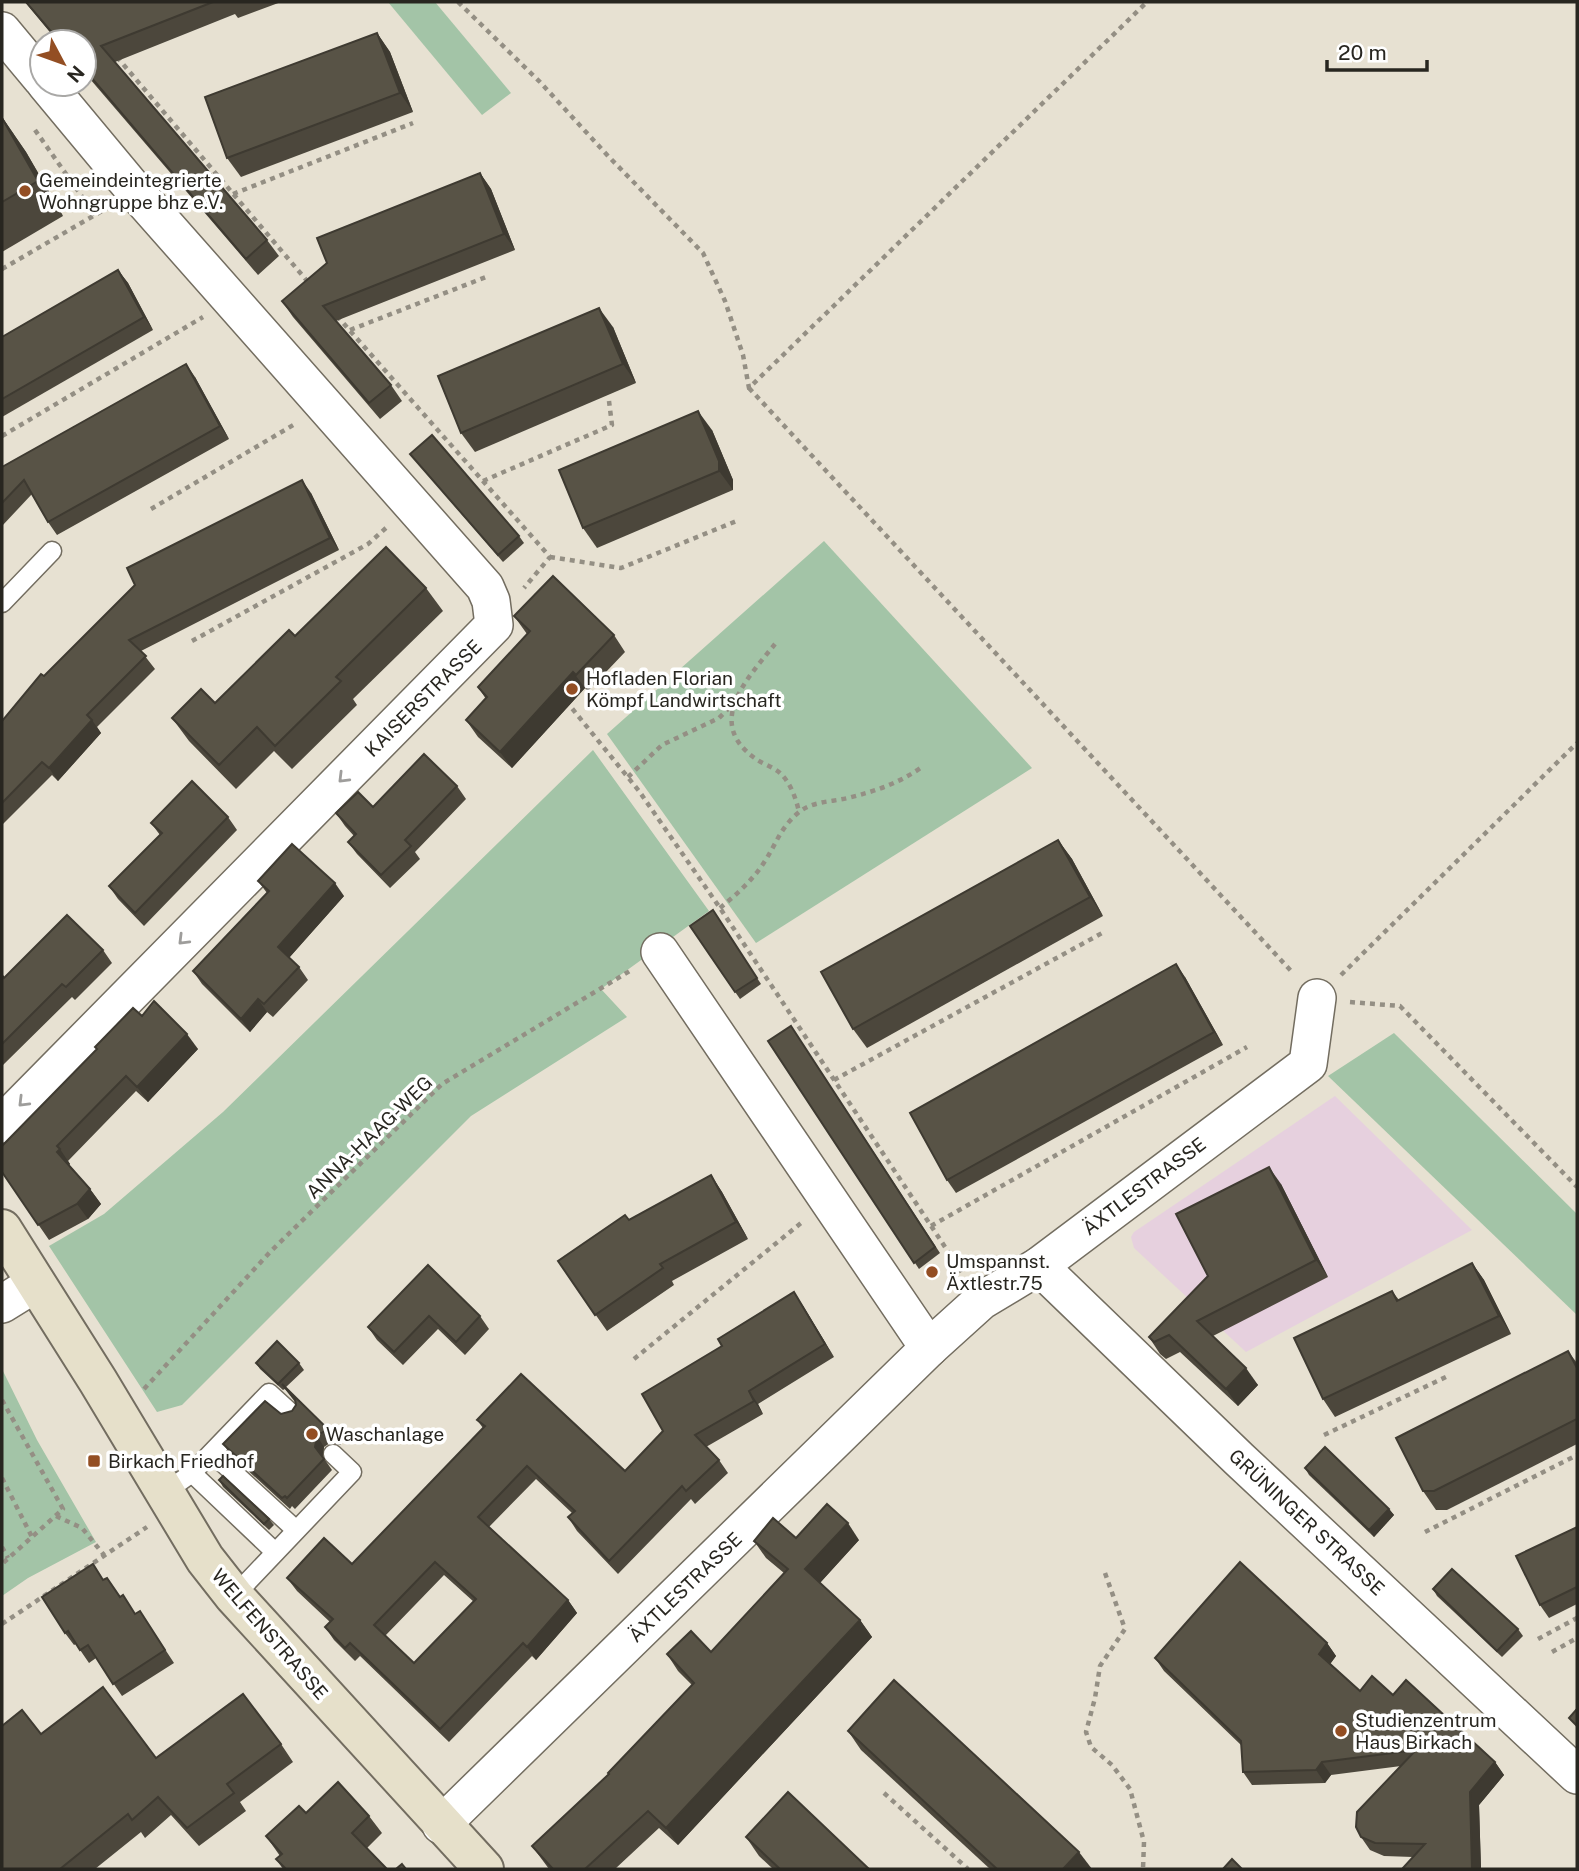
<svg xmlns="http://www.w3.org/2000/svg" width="1579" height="1871" viewBox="0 0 1579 1871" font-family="'Public Sans',sans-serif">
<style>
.education{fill:#e6d0de}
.green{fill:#a3c4a7}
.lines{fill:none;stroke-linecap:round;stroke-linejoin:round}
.lane-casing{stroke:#736d60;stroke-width:21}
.street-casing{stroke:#736d60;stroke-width:40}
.secondary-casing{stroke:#736d60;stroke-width:42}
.path{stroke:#948f84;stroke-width:4.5;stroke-dasharray:5 5;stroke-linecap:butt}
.lane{stroke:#fff;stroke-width:18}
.street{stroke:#fff;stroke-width:37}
.secondary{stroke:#e6e0ca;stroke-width:38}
.wall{fill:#4c473c;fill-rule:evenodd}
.shaded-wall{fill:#3e3a31}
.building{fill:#585346;stroke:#3e3a31;stroke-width:2;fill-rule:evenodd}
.oneway{stroke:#9e9d9b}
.poi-dot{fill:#934e23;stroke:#fff;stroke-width:2.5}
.labels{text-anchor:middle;stroke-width:7;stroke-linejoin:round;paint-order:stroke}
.poi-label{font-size:19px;fill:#282620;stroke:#fff;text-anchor:start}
.street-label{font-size:19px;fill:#282620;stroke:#fff}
</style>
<rect width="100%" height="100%" fill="#e7e1d2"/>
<path class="education" d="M1335 1096 1472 1230 1246 1352 1134 1248 1131 1237 1134 1232Z"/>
<g class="green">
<path d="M388 2H435L511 93 482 115Z"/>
<path d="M824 541 1032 768 756 943 607 734Z"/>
<path d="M593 750 709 911 601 989 627 1017 471 1116 182 1405 157 1412 49 1246 104 1214 223 1112Z"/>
<path d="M1394 1033 1577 1214V1315L1328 1076Z"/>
<path d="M2 1369 37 1440 96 1542 28 1578 2 1596Z"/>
</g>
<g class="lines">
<g class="lane-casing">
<g id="lane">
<path d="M2 603 52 551"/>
<path d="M212 1453 296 1530"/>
<path d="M192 1473 275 1552"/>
<path d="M164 1493 192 1473 269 1393 292 1414"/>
<path d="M234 1596 352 1472 333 1454"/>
</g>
</g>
<g class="street-casing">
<g id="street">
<path d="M2 31 42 79"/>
<path d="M660 952 929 1348"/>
<path d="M2 1124 494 625 491 601 485 587 135 191 46 84"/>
<path d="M1039 1266 1239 1459 1577 1775"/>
<path d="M2 1304 36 1283"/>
<path d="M441 1825 929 1348 981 1301 1039 1266 1308 1064 1317 998"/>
</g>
</g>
<g class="secondary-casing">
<path id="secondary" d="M2 1229 98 1381 205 1559 234 1596 484 1869"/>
</g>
<g class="path">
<path d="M458 2 540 82 609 157 703 253 725 301 743 355 749 388 1147 2"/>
<path d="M117 57 308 282"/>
<path d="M35 130 95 215"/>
<path d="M233 194 413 123"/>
<path d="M2 269 107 208"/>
<path d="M337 316 550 557 524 588"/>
<path d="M350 330 486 277"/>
<path d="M749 388 1293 973"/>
<path d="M2 436 203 317"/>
<path d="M483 481 612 425 609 401"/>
<path d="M151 509 295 424"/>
<path d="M550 557 621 568 739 520"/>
<path d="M192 641 368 544 387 527"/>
<path d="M775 644C747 679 704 723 756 759 763 764 773 767 780 773 790 782 796 798 799 812"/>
<path d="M566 701 639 791 720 908 963 1274"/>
<path d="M628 777 662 745 719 718 732 705"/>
<path d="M720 908C737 894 753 880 765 861 776 844 781 827 798 813 812 801 831 802 848 798 876 791 899 783 922 767"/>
<path d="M1341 975 1577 743"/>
<path d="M1350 1002 1400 1006 1577 1187"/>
<path d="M834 1080 1104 932"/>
<path d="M931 1226 1247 1047"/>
<path d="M634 1359 801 1223"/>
<path d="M144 1389 271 1251 442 1084 633 969"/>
<path d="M2 1400 63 1509 2 1564"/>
<path d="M1324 1435 1448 1376"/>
<path d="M2 1478 32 1537"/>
<path d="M56 1516 82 1528 104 1555"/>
<path d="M1425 1532 1577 1455"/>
<path d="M2 1547 8 1558"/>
<path d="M1105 1573 1125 1629 1100 1666 1095 1698 1086 1732 1091 1747 1112 1765 1130 1789 1144 1842 1143 1869"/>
<path d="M2 1624 147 1527"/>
<path d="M1538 1639 1577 1618"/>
<path d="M1552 1652 1577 1638"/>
<path d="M884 1793 968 1869"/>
</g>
<use href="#lane" class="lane"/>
<use href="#street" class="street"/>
<use href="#secondary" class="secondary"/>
</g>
<g class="wall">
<path d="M25 2H281L238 18 235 14 115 62 267 240 279 256 258 275 84 72V42H58Z"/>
<path d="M377 33 390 52 413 112 241 177 227 158Z"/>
<path d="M2 117 26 152 63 216 2 252Z"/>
<path d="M480 173 491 189 515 250 336 321 391 385 402 401 380 419 293 317 282 301Z"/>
<path d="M118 270 128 283 153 330 2 417V337Z"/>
<path d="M613 327 636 383 475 452 461 433Z"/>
<path d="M195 377 229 439 57 535 48 522 32 494 2 526V467Z"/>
<path d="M712 430 733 480V490L597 548 583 528Z"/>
<path d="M410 454 519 536 524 543 503 562Z"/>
<path d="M311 493 339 550 141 651 155 669 97 727 101 733 58 781 52 775 2 825V721L44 676Z"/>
<path d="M426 588 443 611 353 699 357 705 292 769 274 751 236 789 189 741 172 718 215 703 295 636Z"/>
<path d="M514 616 614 635 625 652 588 691 585 688 512 768 478 737 466 720 486 699 478 687 527 634Z"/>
<path d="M457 786 466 799 415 852 420 859 390 888 357 854 348 842 354 836 345 826 336 813 373 807Z"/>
<path d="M228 817 237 830 144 926 118 899 109 886 160 835 151 823Z"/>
<path d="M1058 840 1072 859 1103 916 867 1048 853 1029Z"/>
<path d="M258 881 344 896 289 958 299 967 308 980 273 1017 267 1012 250 1032 202 984 193 971 267 893Z"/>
<path d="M713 910 761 984 740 999 690 926Z"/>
<path d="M103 950 112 963 75 1000 72 997 2 1066V975L4 978Z"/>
<path d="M1185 977 1223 1045 956 1193 947 1180Z"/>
<path d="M142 1016 198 1049 148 1102 136 1091 68 1161 70 1164 69 1165 90 1189 101 1204 88 1219 49 1240 2 1172Z"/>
<path d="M791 1026 940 1253 919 1269 768 1041Z"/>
<path d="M711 1175 722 1192 748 1239 672 1281 674 1285 607 1331 558 1261Z"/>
<path d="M1281 1184 1328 1277 1213 1336 1258 1385 1238 1406 1180 1352 1166 1359 1160 1354 1149 1337 1208 1276Z"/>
<path d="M1472 1263 1484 1280 1511 1334 1335 1417 1323 1399 1392 1291 1399 1300Z"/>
<path d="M428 1265 480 1316 489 1329 465 1355 438 1329 403 1365 377 1340 368 1327Z"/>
<path d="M803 1306 834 1357 758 1404 763 1414 706 1447 719 1460 728 1473 695 1504 691 1499 618 1574 577 1531 568 1517 572 1513 536 1479 489 1527 568 1600 577 1613 536 1660 532 1656 449 1742 360 1656 355 1661 334 1640 325 1627 330 1622 297 1591 287 1578 352 1564 483 1428 477 1420 625 1471ZM444 1575 474 1602 414 1663 385 1636Z"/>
<path d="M1568 1351 1577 1363V1444L1447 1510H1436L1423 1491Z"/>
<path d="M256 1363H299L304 1370 285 1388 333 1434 341 1445 330 1443 324 1447 323 1457 332 1470 295 1509 292 1506 290 1509 231 1455 223 1444 281 1414 292 1411 296 1405 295 1402 285 1389 283 1390 260 1369Z"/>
<path d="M1305 1468 1389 1509 1394 1515 1374 1537 1309 1475Z"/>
<path d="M219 1480 269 1519 274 1525 269 1530 223 1487Z"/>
<path d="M1577 1527V1604L1549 1618 1540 1605Z"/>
<path d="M796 1538 859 1540 820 1583 860 1620 872 1637 678 1845 659 1828 615 1869H549L532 1846 609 1774 692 1685 678 1671 667 1654 711 1652 784 1573 766 1558 754 1541Z"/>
<path d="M104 1580 135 1614 140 1611 174 1663 122 1696 96 1658 89 1663 76 1644 74 1645 65 1633Z"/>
<path d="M1433 1589 1518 1629 1523 1636 1502 1657 1437 1596Z"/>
<path d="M1327 1643 1336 1656 1330 1664 1360 1691 1393 1695 1495 1762 1504 1775 1479 1805 1481 1869H1402L1413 1857 1384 1856 1370 1850 1361 1837 1401 1766 1331 1775 1325 1783 1252 1785 1243 1772 1241 1745 1164 1671 1155 1658Z"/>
<path d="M848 1731 1092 1869H990L861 1750Z"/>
<path d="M41 1734 156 1758 281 1744 293 1762 240 1802 246 1811 199 1846 171 1815 145 1838 141 1832 95 1869H2Z"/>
<path d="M306 1813 369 1816 382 1833 367 1848 387 1869H283L276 1859 280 1856 266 1836Z"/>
<path d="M746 1837 869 1869H773L759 1856Z"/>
</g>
<g class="shaded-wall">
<path d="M377 33 390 52 413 112 400 93Z"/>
<path d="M2 117 26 152 63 216 38 181Z"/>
<path d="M480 173 491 189 515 250 504 234Z"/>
<path d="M118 270 128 283 153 330 144 317Z"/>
<path d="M599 308 613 327 636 383 623 364Z"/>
<path d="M186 364 195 377 229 439 220 426Z"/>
<path d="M698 411 712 430 733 480V490L719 471Z"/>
<path d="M302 480 311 493 339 550 330 538Z"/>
<path d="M573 672 585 688 512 768 500 752Z"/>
<path d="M92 720 101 733 58 781 49 768Z"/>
<path d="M1058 840 1072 859 1103 916 1090 897Z"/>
<path d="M335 883 344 896 287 960 278 947Z"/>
<path d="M1176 964 1185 977 1223 1045 1214 1032Z"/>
<path d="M258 999 267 1012 250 1032 241 1019Z"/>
<path d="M187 1034 198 1049 148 1102 137 1087Z"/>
<path d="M60 1149 70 1164 67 1167 57 1152Z"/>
<path d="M1269 1167 1281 1184 1328 1277 1316 1260Z"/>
<path d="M711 1175 722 1192 748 1239 736 1222Z"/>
<path d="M90 1189 101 1204 88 1219 77 1204Z"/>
<path d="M1472 1263 1484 1280 1511 1334 1499 1316Z"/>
<path d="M794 1292 803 1306 834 1357 825 1344Z"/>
<path d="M1246 1368 1258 1385 1238 1406 1226 1389Z"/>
<path d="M749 1391 758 1404 763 1414 754 1401Z"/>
<path d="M317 1436 324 1447 322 1458 315 1447Z"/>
<path d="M1389 1509 1394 1515 1374 1537 1369 1530Z"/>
<path d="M848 1523 859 1540 817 1586 805 1569Z"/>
<path d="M568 1600 577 1613 536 1660 527 1647Z"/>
<path d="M860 1620 872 1637 678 1845 666 1828Z"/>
<path d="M1327 1643 1336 1656 1328 1667 1319 1654Z"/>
<path d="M1322 1762 1331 1775 1325 1783 1316 1770Z"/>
<path d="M1495 1762 1504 1775 1479 1805 1481 1869H1472L1470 1792Z"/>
<path d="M1079 1852 1092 1869H1063Z"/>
</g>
<g class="building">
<path d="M26 2H213L101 46 267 240 246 259 84 69V42H60Z"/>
<path d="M377 33 400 93 227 158 205 97Z"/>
<path d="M2 118 38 181 2 202Z"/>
<path d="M480 173 504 234 323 306 391 385 369 403 282 301 327 263 317 238Z"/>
<path d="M118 270 144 317 2 399V337Z"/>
<path d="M599 308 623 364 461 433 438 376Z"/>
<path d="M186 364 220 426 48 522 24 480 2 503V467Z"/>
<path d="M698 411 719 461V471L583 528 559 470Z"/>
<path d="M432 435 519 536 498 555 410 454Z"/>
<path d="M302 480 330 538 129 640 146 656 87 715 92 720 49 768 42 762 2 803V721L41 674 44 676 135 585 127 568Z"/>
<path d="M386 547 426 588 336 677 341 681 275 746 257 727 219 765 172 718 201 689 215 703 289 630 295 636Z"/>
<path d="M553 576 614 635 576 675 573 672 500 752 466 720 487 697 478 687 530 631 514 616Z"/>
<path d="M424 754 457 786 405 840 411 846 381 875 348 842 356 834 336 813 358 792 373 807Z"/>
<path d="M192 781 228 817 135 913 109 886 162 833 151 823Z"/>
<path d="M1058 840 1090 897 853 1029 821 972Z"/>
<path d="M292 844 335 883 278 947 299 967 264 1004 258 999 241 1019 193 971 269 891 258 881Z"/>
<path d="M713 910 757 978 735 992 690 926Z"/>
<path d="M67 915 103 950 66 987 62 984 2 1044V975L4 978Z"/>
<path d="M1176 964 1214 1032 947 1180 910 1113Z"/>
<path d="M154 1001 187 1034 137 1087 126 1076 57 1146 60 1149 57 1152 90 1189 77 1204 38 1225 2 1172V1146L97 1049 95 1047 133 1008 142 1016Z"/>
<path d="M791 1026 935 1247 914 1263 768 1041Z"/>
<path d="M1269 1167 1316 1260 1197 1321 1246 1368 1226 1389 1169 1335 1154 1342 1149 1337 1208 1276 1176 1214Z"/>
<path d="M711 1175 736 1222 660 1264 663 1268 595 1315 558 1261 625 1215 629 1220Z"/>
<path d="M1472 1263 1499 1316 1323 1399 1294 1338 1392 1291 1397 1301Z"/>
<path d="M428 1265 480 1316 456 1342 429 1316 394 1352 368 1327Z"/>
<path d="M794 1292 825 1344 749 1391 754 1401 695 1435 719 1460 686 1491 682 1486 609 1561 568 1517 575 1511 527 1466 478 1517 568 1600 527 1647 523 1643 440 1729 350 1643 345 1648 325 1627 333 1619 287 1578 324 1538 352 1564 485 1426 477 1420 521 1374 625 1471 663 1431 642 1394 722 1346 718 1339ZM435 1562 476 1599 414 1663 374 1625Z"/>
<path d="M277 1341 299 1363 278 1384 256 1363Z"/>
<path d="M1568 1351 1577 1368V1419L1434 1491H1423L1396 1438Z"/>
<path d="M282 1384 333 1434 323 1432 317 1436 315 1447 324 1459 287 1498 285 1496 282 1498 223 1444 265 1401 281 1414 292 1411 296 1405 295 1399Z"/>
<path d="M1325 1447 1389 1509 1369 1530 1305 1468Z"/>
<path d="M223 1476 269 1519 264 1524 219 1480Z"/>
<path d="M827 1504 848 1523 805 1569 860 1620 666 1828 648 1811 585 1869H553L532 1846 609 1774 608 1773 694 1683 667 1654 691 1631 711 1652 788 1569 754 1541 773 1518 796 1538Z"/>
<path d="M1577 1527V1587L1540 1605 1516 1556Z"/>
<path d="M1240 1562 1327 1643 1319 1654 1360 1691 1372 1676 1393 1695 1406 1680 1495 1762 1470 1792 1472 1869H1402L1425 1844 1375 1843 1361 1837 1356 1827 1357 1812 1416 1750 1322 1762 1316 1770 1243 1772 1241 1741 1155 1658Z"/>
<path d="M93 1564 103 1580 107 1578 120 1597 123 1595 135 1614 140 1611 165 1650 113 1684 88 1645 80 1650 68 1631 65 1633 42 1597Z"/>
<path d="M1452 1569 1518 1629 1497 1651 1433 1589Z"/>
<path d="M894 1680 1079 1852 1063 1869H997L848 1731Z"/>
<path d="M103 1687 156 1758 243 1694 281 1744 227 1784 234 1793 187 1828 158 1797 132 1820 128 1814 60 1869H2V1726L22 1710 41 1734Z"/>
<path d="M1577 1709V1726L1569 1718Z"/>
<path d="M338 1782 369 1816 352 1833 387 1869H286L276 1859 282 1854 266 1836 299 1806 306 1813Z"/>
<path d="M788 1792 869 1869H780L746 1837Z"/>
<path d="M1232 1859 1242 1869H1214H1223Z"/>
<path d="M402 1864 406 1869H396Z"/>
</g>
<defs><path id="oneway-chevron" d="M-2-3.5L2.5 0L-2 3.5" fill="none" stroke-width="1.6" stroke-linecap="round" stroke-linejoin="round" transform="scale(1.75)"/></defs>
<g class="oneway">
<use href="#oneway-chevron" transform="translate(343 778) rotate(135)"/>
<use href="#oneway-chevron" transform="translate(183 940) rotate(135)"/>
<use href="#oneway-chevron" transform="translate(23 1102) rotate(135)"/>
</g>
<g class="poi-dot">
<circle cx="25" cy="191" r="7"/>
<circle cx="572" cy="689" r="7"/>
<circle cx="932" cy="1272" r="7"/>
<circle cx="312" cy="1434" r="7"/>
<rect x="87" y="1454" width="14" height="14" rx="3.5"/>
<circle cx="1341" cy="1731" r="7"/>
</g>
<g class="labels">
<g class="poi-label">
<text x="39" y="187">Gemeindeintegrierte<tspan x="39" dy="22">Wohngruppe bhz e.V.</tspan></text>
<text x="586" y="685">Hofladen Florian<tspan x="586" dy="22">Kömpf Landwirtschaft</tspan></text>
<text x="946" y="1268">Umspannst.<tspan x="946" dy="22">Äxtlestr.75</tspan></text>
<text x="326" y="1441">Waschanlage</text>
<text x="108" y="1468">Birkach Friedhof</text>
<text x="1355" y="1727">Studienzentrum<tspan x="1355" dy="22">Haus Birkach</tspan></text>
</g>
<g class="street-label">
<text transform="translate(423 698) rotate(-45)" y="7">KAISERSTRASSE</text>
<text transform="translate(369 1137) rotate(-44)" y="7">ANNA-HAAG-WEG</text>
<text transform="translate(1144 1186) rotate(-37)" y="7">ÄXTLESTRASSE</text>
<text transform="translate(1307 1522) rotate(43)" y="7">GRÜNINGER STRASSE</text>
<text transform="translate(685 1587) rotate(-44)" y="7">ÄXTLESTRASSE</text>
<text transform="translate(270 1634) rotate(49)" y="7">WELFENSTRASSE</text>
</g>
</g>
<rect width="1579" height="1871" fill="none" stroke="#282620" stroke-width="7"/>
<g transform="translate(63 63) rotate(131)"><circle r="33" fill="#ffffff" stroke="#a9a8a6" stroke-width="2"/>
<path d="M0-5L12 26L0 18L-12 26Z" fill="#934e23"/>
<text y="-10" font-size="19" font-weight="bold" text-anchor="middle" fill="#282620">N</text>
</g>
<path d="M1327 60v10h100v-10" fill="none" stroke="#282620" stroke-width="3.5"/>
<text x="1338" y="60" font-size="21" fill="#282620" stroke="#ffffff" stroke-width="5" paint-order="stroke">20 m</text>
</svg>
